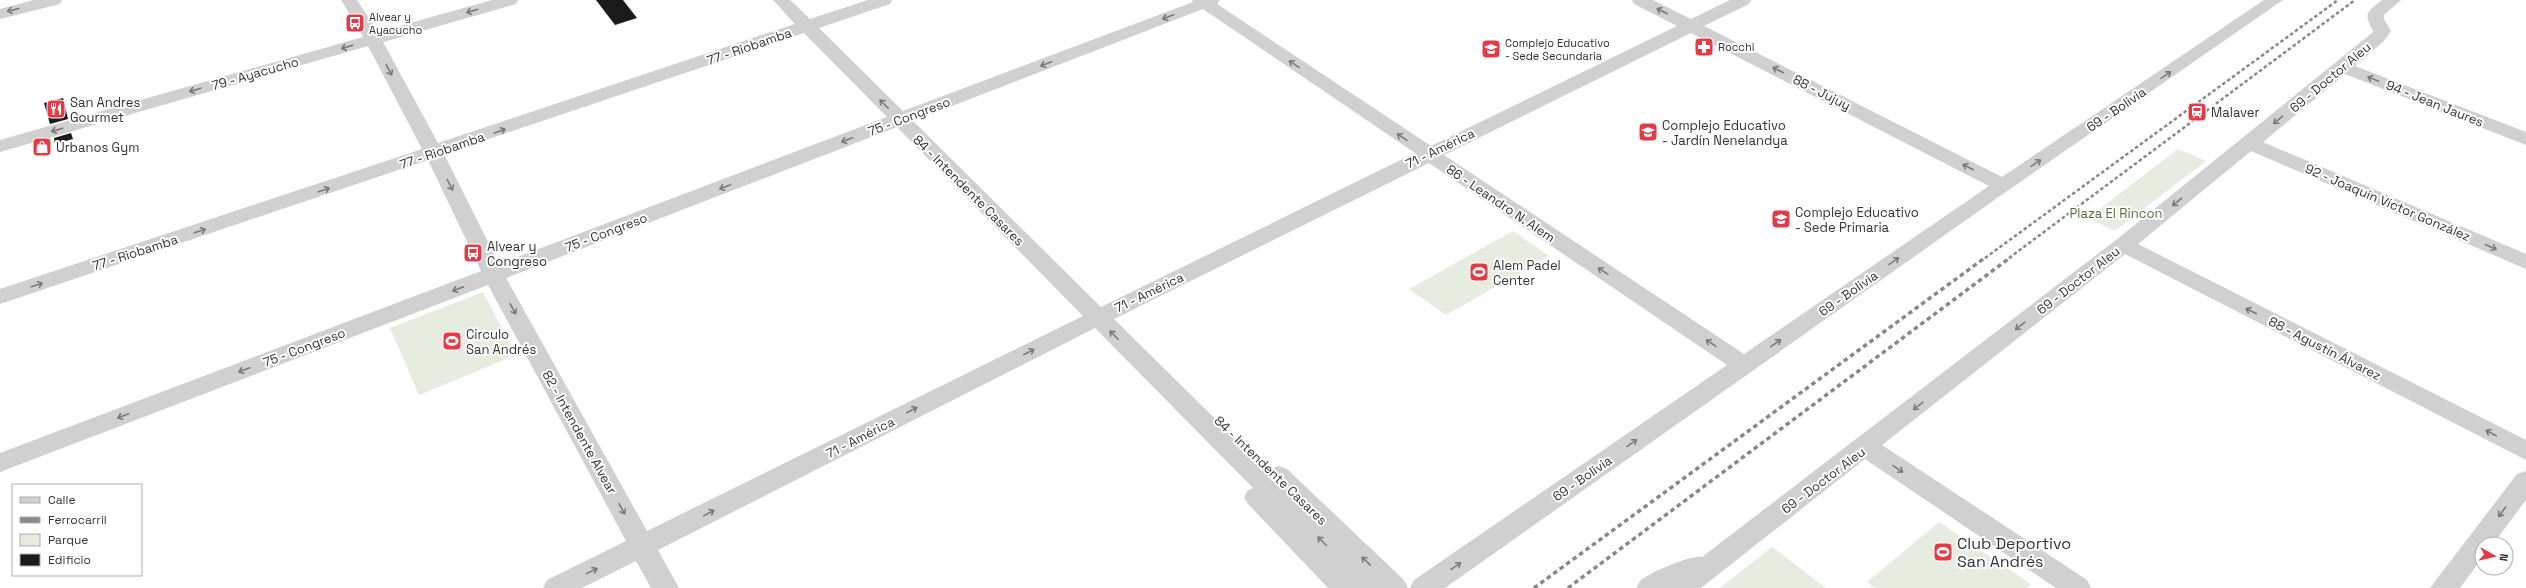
<svg xmlns="http://www.w3.org/2000/svg" width="2526" height="588" viewBox="0 0 2526 588" font-family="'Space Grotesk',sans-serif">
<style>
.green{fill:#e6ecdf}
.building{fill:#1a1a1a}
.lines{fill:none;stroke-linecap:round;stroke-linejoin:round}
.minor{fill:#d0d0d0;fill-rule:evenodd}
.rail-far1{stroke:#888;stroke-width:2.5;stroke-dasharray:3.5 2.5;stroke-linecap:butt}
.rail{stroke:#888;stroke-width:3.5;stroke-dasharray:4.5 3.5;stroke-linecap:butt}
.oneway{stroke:#7a7a7a}
.labels{text-anchor:middle;stroke-width:4;stroke-linejoin:round;paint-order:stroke}
.far-poi-label{font-size:11px;fill:#333;stroke:#fff;text-anchor:start}
.street-label{font-size:13px;fill:#333;stroke:#fff}
.poi-label{font-size:13px;fill:#333;stroke:#fff;text-anchor:start}
.park-label{font-size:13px;fill:#56703f;stroke:#fff}
.near-poi-label{font-size:16px;fill:#333;stroke:#fff;text-anchor:start}
</style>
<rect width="100%" height="100%" fill="#fff"/>
<g class="green">
<path d="M2178 149 2206 161 2115 231 2088 218Z"/>
<path d="M1513 231 1549 256 1446 315 1409 289Z"/>
<path d="M483 292 516 355 419 395 390 328Z"/>
<path d="M1939 522 2031 584 2027 588H1875L1867 582Z"/>
<path d="M1772 547 1826 588H1720Z"/>
</g>
<g class="building">
<path d="M596 0H623L637 18 615 25Z"/>
<path d="M63 98 68 119 50 124 44 103Z"/>
<path d="M71 133 73 139 55 144 54 138Z"/>
</g>
<g class="lines">
<g class="minor">
<path d="M34 0H62L60 4 0 19V9Z"/>
<path d="M341 0H357L378 32 492 0H518L516 4 383 42 438 143 795 24 773 0H790L810 19 868 0H892L890 4 819 28 903 111 1193 2 1192 0H1220L1217 4 1431 146 1677 26 1634 4 1632 0H1653L1691 19 1730 0H1751L1749 4 1704 26 2002 177 2264 0H2283L2010 189 1445 588H1410L1414 580 1727 365 1429 163 1114 319 1268 471 1278 466 1287 469 1404 580 1408 588H1328L1248 504 1244 497 1248 490 1253 488 1095 328 658 550 679 588H651L636 561 582 588H543L547 580 626 541 488 285 0 472V453L481 271 428 160 0 304V289L422 149 368 46 0 152V140L363 37ZM1203 9 1415 153 1101 307 913 121ZM804 33 887 117 499 264 444 154ZM1691 33 1989 186 1744 354 1444 155ZM897 127 1083 316 647 531 506 278Z"/>
<path d="M2382 0H2401L2384 15V19L2391 31 2384 41 2355 66 2526 132V145L2345 74 2263 142 2526 254V269L2251 151 2138 244 2526 440V460L2125 254 1882 445 2087 580 2091 588H2056L1865 459 1701 588H1636C1638 586 1639 582 1641 580 1649 573 1692 554 1702 557L2116 240 2372 33 2373 31C2363 13 2367 12 2382 0Z"/>
<path d="M2526 471V500L2493 544H2482V558L2460 588H2430L2517 474Z"/>
</g>
<g class="rail-far1">
<path d="M1985 258 2338 0"/>
<path d="M2009 258 2355 0"/>
</g>
<g class="rail">
<path d="M1534 588 1986 257"/>
<path d="M1568 588 2011 257"/>
</g>
</g>
<defs><path id="oneway-shaft" d="M-6 0H5M1.5-3L5.5 0L1.5 3" fill="none" stroke-width="1.6" stroke-linecap="round" stroke-linejoin="round"/></defs>
<g class="oneway">
<use href="#oneway-shaft" transform="translate(13 10) rotate(166)"/>
<use href="#oneway-shaft" transform="translate(472 11) rotate(164)"/>
<use href="#oneway-shaft" transform="translate(1662 11) rotate(-153)"/>
<use href="#oneway-shaft" transform="translate(1168 17) rotate(159)"/>
<use href="#oneway-shaft" transform="translate(347 47) rotate(164)"/>
<use href="#oneway-shaft" transform="translate(1046 64) rotate(159)"/>
<use href="#oneway-shaft" transform="translate(1294 64) rotate(-146)"/>
<use href="#oneway-shaft" transform="translate(389 70) rotate(62)"/>
<use href="#oneway-shaft" transform="translate(1778 70) rotate(-153)"/>
<use href="#oneway-shaft" transform="translate(2166 75) rotate(-35)"/>
<use href="#oneway-shaft" transform="translate(2373 79) rotate(-158)"/>
<use href="#oneway-shaft" transform="translate(195 90) rotate(164)"/>
<use href="#oneway-shaft" transform="translate(884 104) rotate(-135)"/>
<use href="#oneway-shaft" transform="translate(2278 120) rotate(141)"/>
<use href="#oneway-shaft" transform="translate(57 130) rotate(164)"/>
<use href="#oneway-shaft" transform="translate(500 131) rotate(-19)"/>
<use href="#oneway-shaft" transform="translate(1402 137) rotate(-146)"/>
<use href="#oneway-shaft" transform="translate(847 140) rotate(159)"/>
<use href="#oneway-shaft" transform="translate(2036 163) rotate(-34)"/>
<use href="#oneway-shaft" transform="translate(1968 167) rotate(-153)"/>
<use href="#oneway-shaft" transform="translate(450 185) rotate(63)"/>
<use href="#oneway-shaft" transform="translate(725 187) rotate(159)"/>
<use href="#oneway-shaft" transform="translate(324 190) rotate(-18)"/>
<use href="#oneway-shaft" transform="translate(2177 202) rotate(141)"/>
<use href="#oneway-shaft" transform="translate(200 231) rotate(-18)"/>
<use href="#oneway-shaft" transform="translate(2491 247) rotate(23)"/>
<use href="#oneway-shaft" transform="translate(1894 261) rotate(-35)"/>
<use href="#oneway-shaft" transform="translate(1603 271) rotate(-146)"/>
<use href="#oneway-shaft" transform="translate(37 285) rotate(-18)"/>
<use href="#oneway-shaft" transform="translate(458 289) rotate(159)"/>
<use href="#oneway-shaft" transform="translate(513 309) rotate(61)"/>
<use href="#oneway-shaft" transform="translate(2251 311) rotate(-153)"/>
<use href="#oneway-shaft" transform="translate(2020 326) rotate(142)"/>
<use href="#oneway-shaft" transform="translate(1114 335) rotate(-135)"/>
<use href="#oneway-shaft" transform="translate(1711 343) rotate(-146)"/>
<use href="#oneway-shaft" transform="translate(1776 343) rotate(-35)"/>
<use href="#oneway-shaft" transform="translate(1029 352) rotate(-27)"/>
<use href="#oneway-shaft" transform="translate(244 370) rotate(159)"/>
<use href="#oneway-shaft" transform="translate(1918 406) rotate(142)"/>
<use href="#oneway-shaft" transform="translate(912 410) rotate(-27)"/>
<use href="#oneway-shaft" transform="translate(123 416) rotate(159)"/>
<use href="#oneway-shaft" transform="translate(2491 433) rotate(-153)"/>
<use href="#oneway-shaft" transform="translate(1632 443) rotate(-35)"/>
<use href="#oneway-shaft" transform="translate(1898 469) rotate(34)"/>
<use href="#oneway-shaft" transform="translate(622 509) rotate(61)"/>
<use href="#oneway-shaft" transform="translate(2502 512) rotate(127)"/>
<use href="#oneway-shaft" transform="translate(709 513) rotate(-27)"/>
<use href="#oneway-shaft" transform="translate(1322 541) rotate(-135)"/>
<use href="#oneway-shaft" transform="translate(1366 561) rotate(-136)"/>
<use href="#oneway-shaft" transform="translate(1456 566) rotate(-35)"/>
<use href="#oneway-shaft" transform="translate(592 571) rotate(-26)"/>
</g>
<defs>
<g id="bus-square" transform="scale(1)"><rect x="-9" y="-9" width="18" height="18" rx="4" fill="#e63946" stroke="#fff"/><path d="M-5-6H5V4H4V6H2V4H-2V6H-4V4H-5ZM-3.5-4V0h7V-4ZM-3.5 1.2v1.5H-2V1.2ZM2 1.2v1.5H3.5V1.2Z" fill="#fff"/></g>
<g id="pharmacy-square" transform="scale(1)"><rect x="-9" y="-9" width="18" height="18" rx="4" fill="#e63946" stroke="#fff"/><path d="M-2-6h4v4h4v4h-4v4h-4v-4h-4v-4h4Z" fill="#fff"/></g>
<g id="school-square" transform="scale(1)"><rect x="-9" y="-9" width="18" height="18" rx="4" fill="#e63946" stroke="#fff"/><path d="M0-5L7-2L0 1L-7-2ZM-4 1L0 2.5L4 1V4Q0 6-4 4Z" fill="#fff"/></g>
<g id="restaurant-square" transform="scale(1)"><rect x="-9" y="-9" width="18" height="18" rx="4" fill="#e63946" stroke="#fff"/><path d="M-5-6h1v4h1v-4h1v4h1v-4h1v5L-1.5 .5V6h-2V.5L-5-1ZM5-6V6H3V1.5H1.5Q1.5-4 5-6Z" fill="#fff"/></g>
<g id="station-square" transform="scale(1)"><rect x="-9" y="-9" width="18" height="18" rx="4" fill="#e63946" stroke="#fff"/><path d="M-3-6H3Q5-6 5-4V2Q5 4 3 4L4.5 6H3L1.5 4h-3L-3 6H-4.5L-3 4Q-5 4-5 2V-4Q-5-6-3-6ZM-3.5-4v3h7v-3ZM-3.5 1v1.5H-2V1ZM2 1v1.5H3.5V1Z" fill="#fff"/></g>
<g id="shop-square" transform="scale(1)"><rect x="-9" y="-9" width="18" height="18" rx="4" fill="#e63946" stroke="#fff"/><path d="M-5-2.5h2.3a2.7 3.5 0 0 1 5.4 0H5L5.5 6h-11ZM-1.5-2.5h3a1.5 2.3 0 0 0-3 0Z" fill="#fff"/></g>
<g id="stadium-square" transform="scale(1)"><rect x="-9" y="-9" width="18" height="18" rx="4" fill="#e63946" stroke="#fff"/><path d="M0-5a6.5 5 0 1 0 0 10a6.5 5 0 1 0 0-10ZM-3.5-1.8h7v3.6h-7Z" fill="#fff"/></g>
</defs>
<g fill-rule="evenodd">
<use href="#bus-square" x="355" y="23"/>
<use href="#pharmacy-square" x="1704" y="47"/>
<use href="#school-square" x="1491" y="49"/>
<use href="#restaurant-square" x="56" y="109"/>
<use href="#station-square" x="2197" y="112"/>
<use href="#school-square" x="1648" y="132"/>
<use href="#shop-square" x="42" y="147"/>
<use href="#school-square" x="1781" y="219"/>
<use href="#bus-square" x="473" y="253"/>
<use href="#stadium-square" x="1479" y="272"/>
<use href="#stadium-square" x="452" y="341"/>
<use href="#stadium-square" x="1943" y="552"/>
</g>
<g class="labels">
<g class="far-poi-label">
<text x="369" y="21">Alvear y<tspan x="369" dy="13">Ayacucho</tspan></text>
<text x="1505" y="47">Complejo Educativo<tspan x="1505" dy="13">- Sede Secundaria</tspan></text>
<text x="1718" y="51">Rocchi</text>
</g>
<g class="street-label">
<text transform="translate(749 46) rotate(-19)" y="5">77 - Riobamba</text>
<text transform="translate(255 73) rotate(-16)" y="5">79 - Ayacucho</text>
<text transform="translate(2330 77) rotate(-40)" y="5">69 - Doctor Aleu</text>
<text transform="translate(1822 92) rotate(27)" y="5">88 - Jujuy</text>
<text transform="translate(2435 103) rotate(22)" y="5">94 - Jean Jaures</text>
<text transform="translate(2116 109) rotate(-34)" y="5">69 - Bolivia</text>
<text transform="translate(909 116) rotate(-21)" y="5">75 - Congreso</text>
<text transform="translate(1440 148) rotate(-26)" y="5">71 - América</text>
<text transform="translate(442 150) rotate(-19)" y="5">77 - Riobamba</text>
<text transform="translate(969 190) rotate(45)" y="5">84 - Intendente Casares</text>
<text transform="translate(2388 202) rotate(23)" y="5">92 - Joaquín Víctor González</text>
<text transform="translate(1501 203) rotate(34)" y="5">86 - Leandro N. Alem</text>
<text transform="translate(606 232) rotate(-21)" y="5">75 - Congreso</text>
<text transform="translate(135 252) rotate(-18)" y="5">77 - Riobamba</text>
<text transform="translate(2078 280) rotate(-38)" y="5">69 - Doctor Aleu</text>
<text transform="translate(1149 292) rotate(-26)" y="5">71 - América</text>
<text transform="translate(1848 293) rotate(-35)" y="5">69 - Bolivia</text>
<text transform="translate(304 347) rotate(-21)" y="5">75 - Congreso</text>
<text transform="translate(2325 348) rotate(27)" y="5">88 - Agustín Álvarez</text>
<text transform="translate(580 432) rotate(61)" y="5">82 - Intendente Alvear</text>
<text transform="translate(860 437) rotate(-27)" y="5">71 - América</text>
<text transform="translate(1271 470) rotate(44)" y="5">84 - Intendente Casares</text>
<text transform="translate(1582 478) rotate(-35)" y="5">69 - Bolivia</text>
<text transform="translate(1823 480) rotate(-37)" y="5">69 - Doctor Aleu</text>
</g>
<g class="poi-label">
<text x="70" y="107">San Andres<tspan x="70" dy="15">Gourmet</tspan></text>
<text x="2211" y="117">Malaver</text>
<text x="1662" y="130">Complejo Educativo<tspan x="1662" dy="15">- Jardín Nenelandya</tspan></text>
<text x="56" y="152">Urbanos Gym</text>
<text x="1795" y="217">Complejo Educativo<tspan x="1795" dy="15">- Sede Primaria</tspan></text>
<text x="487" y="251">Alvear y<tspan x="487" dy="15">Congreso</tspan></text>
<text x="1493" y="270">Alem Padel<tspan x="1493" dy="15">Center</tspan></text>
<text x="466" y="339">Circulo<tspan x="466" dy="15">San Andrés</tspan></text>
</g>
<g class="park-label">
<text x="2116" y="218">Plaza El Rincon</text>
</g>
<g class="near-poi-label">
<text x="1957" y="549">Club Deportivo<tspan x="1957" dy="18">San Andrés</tspan></text>
</g>
</g>
<rect x="12" y="484" width="130" height="92" fill="#ffffff" stroke="#adadad"/>
<rect x="20" y="497" width="20" height="6" fill="#d0d0d0" stroke="#adadad"/>
<text x="48" y="504" font-size="12" fill="#333333">Calle</text>
<rect x="20" y="517" width="20" height="6" fill="#888888" stroke="#adadad"/>
<text x="48" y="524" font-size="12" fill="#333333">Ferrocarril</text>
<rect x="20" y="534" width="20" height="12" fill="#e6ecdf" stroke="#adadad"/>
<text x="48" y="544" font-size="12" fill="#333333">Parque</text>
<rect x="20" y="554" width="20" height="12" fill="#1a1a1a" stroke="#adadad"/>
<text x="48" y="564" font-size="12" fill="#333333">Edificio</text>
<g transform="translate(2494 556) rotate(98)"><circle r="19" fill="#ffffff" stroke="#adadad"/>
<path d="M0-3L7 15L0 10L-7 15Z" fill="#e63946"/>
<text y="-6" font-size="11" font-weight="bold" text-anchor="middle" fill="#333333">N</text>
</g>
</svg>
